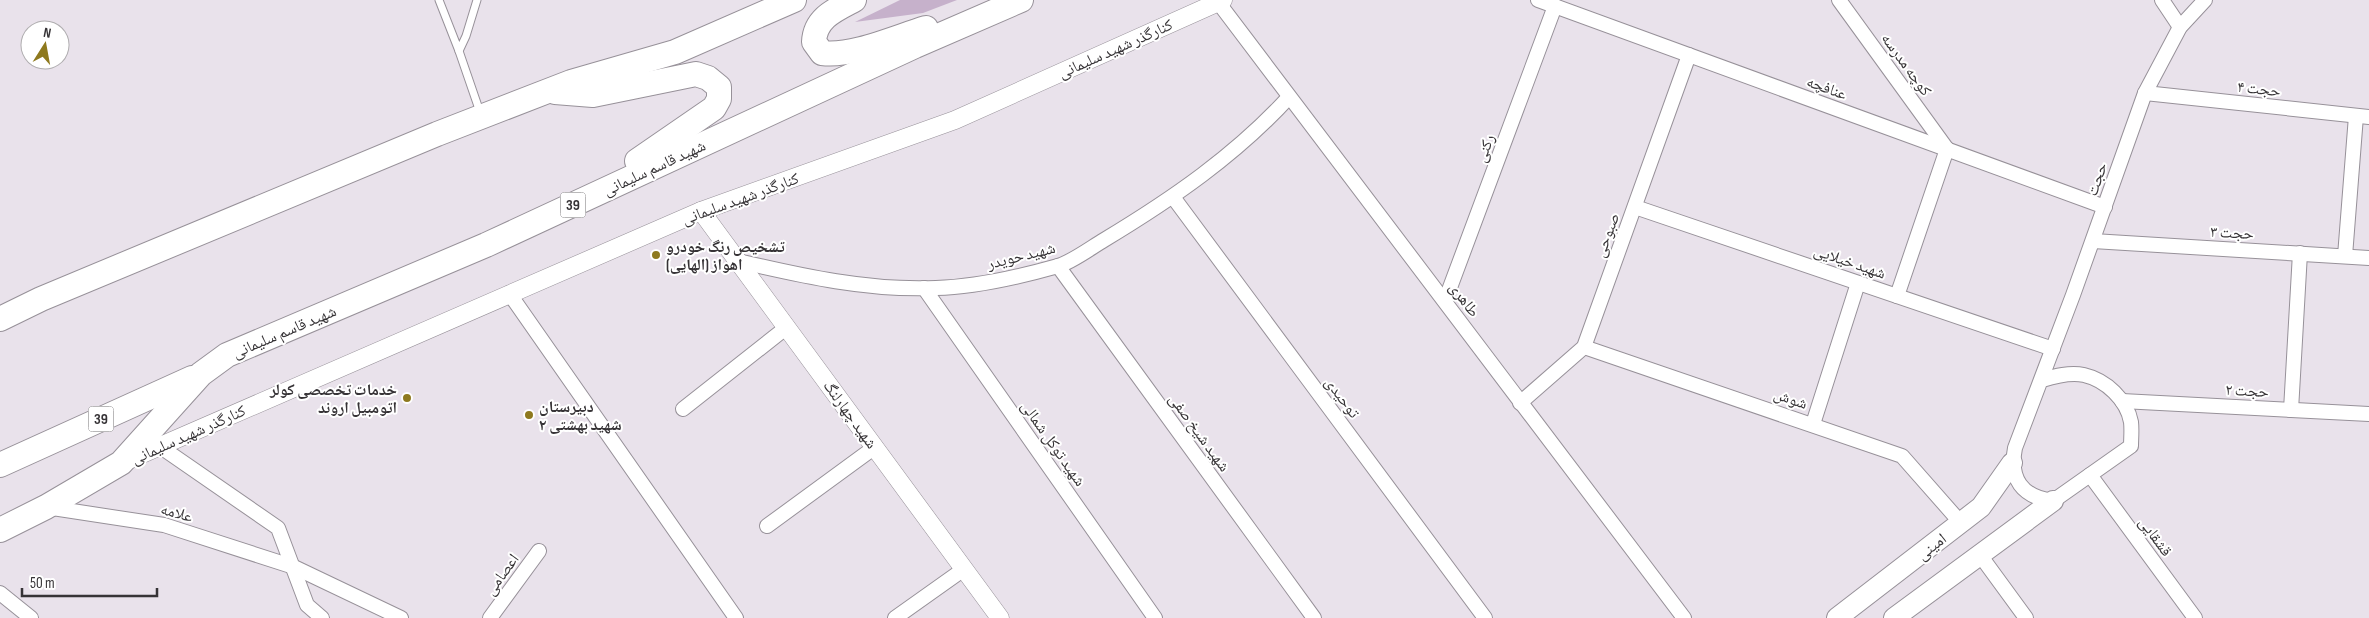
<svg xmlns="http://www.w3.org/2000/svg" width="2369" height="618" viewBox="0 0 2369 618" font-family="'Sofia Sans Condensed','Noto Naskh Arabic',sans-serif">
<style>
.green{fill:#c6b1cb}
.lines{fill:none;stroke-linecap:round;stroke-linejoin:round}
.service-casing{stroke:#979199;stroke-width:9}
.minor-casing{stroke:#979199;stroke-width:16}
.tertiary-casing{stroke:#979199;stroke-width:19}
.secondary-casing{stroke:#979199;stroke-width:22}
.trunk-casing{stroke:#979199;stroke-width:26}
.service{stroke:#fff;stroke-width:7}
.minor{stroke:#fff;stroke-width:14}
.tertiary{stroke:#fff;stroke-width:18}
.secondary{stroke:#fff;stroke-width:20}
.trunk{stroke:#fff;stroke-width:24}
.poi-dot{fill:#8e791e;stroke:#fff;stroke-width:2}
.labels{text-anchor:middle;stroke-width:4;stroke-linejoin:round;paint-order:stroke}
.shield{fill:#fff;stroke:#727072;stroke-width:1}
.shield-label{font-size:15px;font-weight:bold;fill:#363336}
.street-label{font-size:16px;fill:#363336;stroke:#fff}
.poi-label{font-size:16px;font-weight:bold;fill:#363336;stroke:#fff;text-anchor:start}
</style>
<rect width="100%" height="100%" fill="#e9e2eb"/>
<path class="green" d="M900 0H957L923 13 855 22Z"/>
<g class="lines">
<g class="service-casing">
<g id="service">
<path d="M439 0 459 51 466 36 477 0"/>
<path d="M459 51 480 112"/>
</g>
</g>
<g class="minor-casing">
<g id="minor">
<path d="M1538 0 2105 207"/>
<path d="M1839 0 1947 149"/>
<path d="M2162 0 2180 27"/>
<path d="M1218 2 1684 618"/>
<path d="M2145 93 2369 117"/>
<path d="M1173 197 1485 618"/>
<path d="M1635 207 2053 349"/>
<path d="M2093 241 2369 258"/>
<path d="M2345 256 2356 116"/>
<path d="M738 261C802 276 869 291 936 288 977 287 1019 277 1058 266 1072 262 1092 247 1104 240 1172 199 1236 155 1289 97"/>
<path d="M1058 266 1314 618"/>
<path d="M924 288 1155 618"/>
<path d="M509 293 736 618"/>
<path d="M1897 296 1947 149"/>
<path d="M1445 301 1555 6"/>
<path d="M1584 347 1902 456 1961 523"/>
<path d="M2042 380C2055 376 2070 372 2084 375 2106 380 2127 400 2131 422 2132 430 2131 439 2131 446L2053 501C2022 497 2009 479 2015 448L2073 295 2145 93 2180 27 2205 0"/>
<path d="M2122 401 2369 414"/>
<path d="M1520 403 1584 347 1689 55"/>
<path d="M683 409 787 327"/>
<path d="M2291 410 2300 253"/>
<path d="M1813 424 1858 283"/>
<path d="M155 443 278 528 307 605 322 618"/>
<path d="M2090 475 2195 618"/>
<path d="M46 507 164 525 294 567 401 618"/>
<path d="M767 526 875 447"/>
<path d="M1980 555 2026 618"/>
<path d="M0 593 31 618"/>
<path d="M490 618 539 551"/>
<path d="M895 618 964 569"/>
</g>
</g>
<g class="tertiary-casing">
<g id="tertiary">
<path d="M701 211 1000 618"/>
<path d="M126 461 701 211 955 120 1223 0"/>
</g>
</g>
<g class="secondary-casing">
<g id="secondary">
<path d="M1837 618 1981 507 2012 463"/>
<path d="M1894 618 2053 501"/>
</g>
</g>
<g class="trunk-casing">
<g id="trunk">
<path d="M854 0C835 10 815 18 814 42L822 53C852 57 896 37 926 28"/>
<path d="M555 92 593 95 696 74 708 78 719 87V99L714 108 637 161"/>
<path d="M0 319 41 299 437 134 571 82 675 52 794 0"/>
<path d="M0 465 192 378"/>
<path d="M0 530 46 507 121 463 201 374 227 355 486 245 915 46 1021 0"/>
</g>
</g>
<use href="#service" class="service"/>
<use href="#minor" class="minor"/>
<use href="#tertiary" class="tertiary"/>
<use href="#secondary" class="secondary"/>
<use href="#trunk" class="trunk"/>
</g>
<g class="poi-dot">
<circle cx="656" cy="255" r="5"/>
<circle cx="407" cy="398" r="5"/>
<circle cx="529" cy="415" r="5"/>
</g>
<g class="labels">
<g class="shield">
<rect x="560.5" y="192.5" width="25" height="25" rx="4"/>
<rect x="88.5" y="406.5" width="25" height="25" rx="4"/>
</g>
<g class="shield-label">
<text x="573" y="210">39</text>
<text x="101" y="424">39</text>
</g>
<g class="street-label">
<text transform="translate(1115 48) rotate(-24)" y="6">کنارگذر شهید سلیمانی</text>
<text transform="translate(1907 64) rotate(54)" y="6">کوچه مدرسه</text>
<text transform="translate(1827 87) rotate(20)" y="6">عنافچه</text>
<text transform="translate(2259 88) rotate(6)" y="6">حجت ۴</text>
<text transform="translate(1484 148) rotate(-70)" y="6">رکنی</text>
<text transform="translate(654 167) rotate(-25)" y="6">شهید قاسم سلیمانی</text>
<text transform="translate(2096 179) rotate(-71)" y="6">حجت</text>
<text transform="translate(740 198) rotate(-20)" y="6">کنارگذر شهید سلیمانی</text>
<text transform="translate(2232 232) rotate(3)" y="6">حجت ۳</text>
<text transform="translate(1606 235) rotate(-70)" y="6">صبوحی</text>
<text transform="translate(1021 255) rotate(-14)" y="6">شهید حویدر</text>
<text transform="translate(1850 261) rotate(19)" y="6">شهید خیلایی</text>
<text transform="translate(1465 299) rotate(53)" y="6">طاهری</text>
<text transform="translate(284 331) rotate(-23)" y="6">شهید قاسم سلیمانی</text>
<text transform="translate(2247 390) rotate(3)" y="6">حجت ۲</text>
<text transform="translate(1343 397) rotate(53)" y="6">توحیدی</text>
<text transform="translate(1791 398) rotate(19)" y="6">شوش</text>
<text transform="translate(851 414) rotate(54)" y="6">شهید چهارلنگ</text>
<text transform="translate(1200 432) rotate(54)" y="6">شهید شیخ صفی</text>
<text transform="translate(188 434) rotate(-24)" y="6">کنارگذر شهید سلیمانی</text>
<text transform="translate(1054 443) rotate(55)" y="6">شهید توکل شمالی</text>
<text transform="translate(177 512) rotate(15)" y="6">علامه</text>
<text transform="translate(2156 536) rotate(54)" y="6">قشقایی</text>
<text transform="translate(1931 546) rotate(-38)" y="6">امینی</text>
<text transform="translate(501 574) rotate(-54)" y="6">اعصامی</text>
</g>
<g class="poi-label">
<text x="666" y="252">تشخیص رنگ خودرو<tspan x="666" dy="18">اهواز (الهایی)</tspan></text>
<text x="397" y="395" text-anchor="end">خدمات تخصصی کولر<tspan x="397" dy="18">اتومبیل اروند</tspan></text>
<text x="539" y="412">دبیرستان<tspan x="539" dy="18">شهید بهشتی ۲</tspan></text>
</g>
</g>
<g transform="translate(45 45) rotate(11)"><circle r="24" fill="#ffffff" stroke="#afadaf"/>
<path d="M0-4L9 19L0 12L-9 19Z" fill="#8e791e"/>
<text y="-8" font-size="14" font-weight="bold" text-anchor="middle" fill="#363336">N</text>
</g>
<path d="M22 588v8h135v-8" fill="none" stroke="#363336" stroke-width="2.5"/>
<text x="30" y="588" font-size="15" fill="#363336" stroke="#ffffff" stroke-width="4" paint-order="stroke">50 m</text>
</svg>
